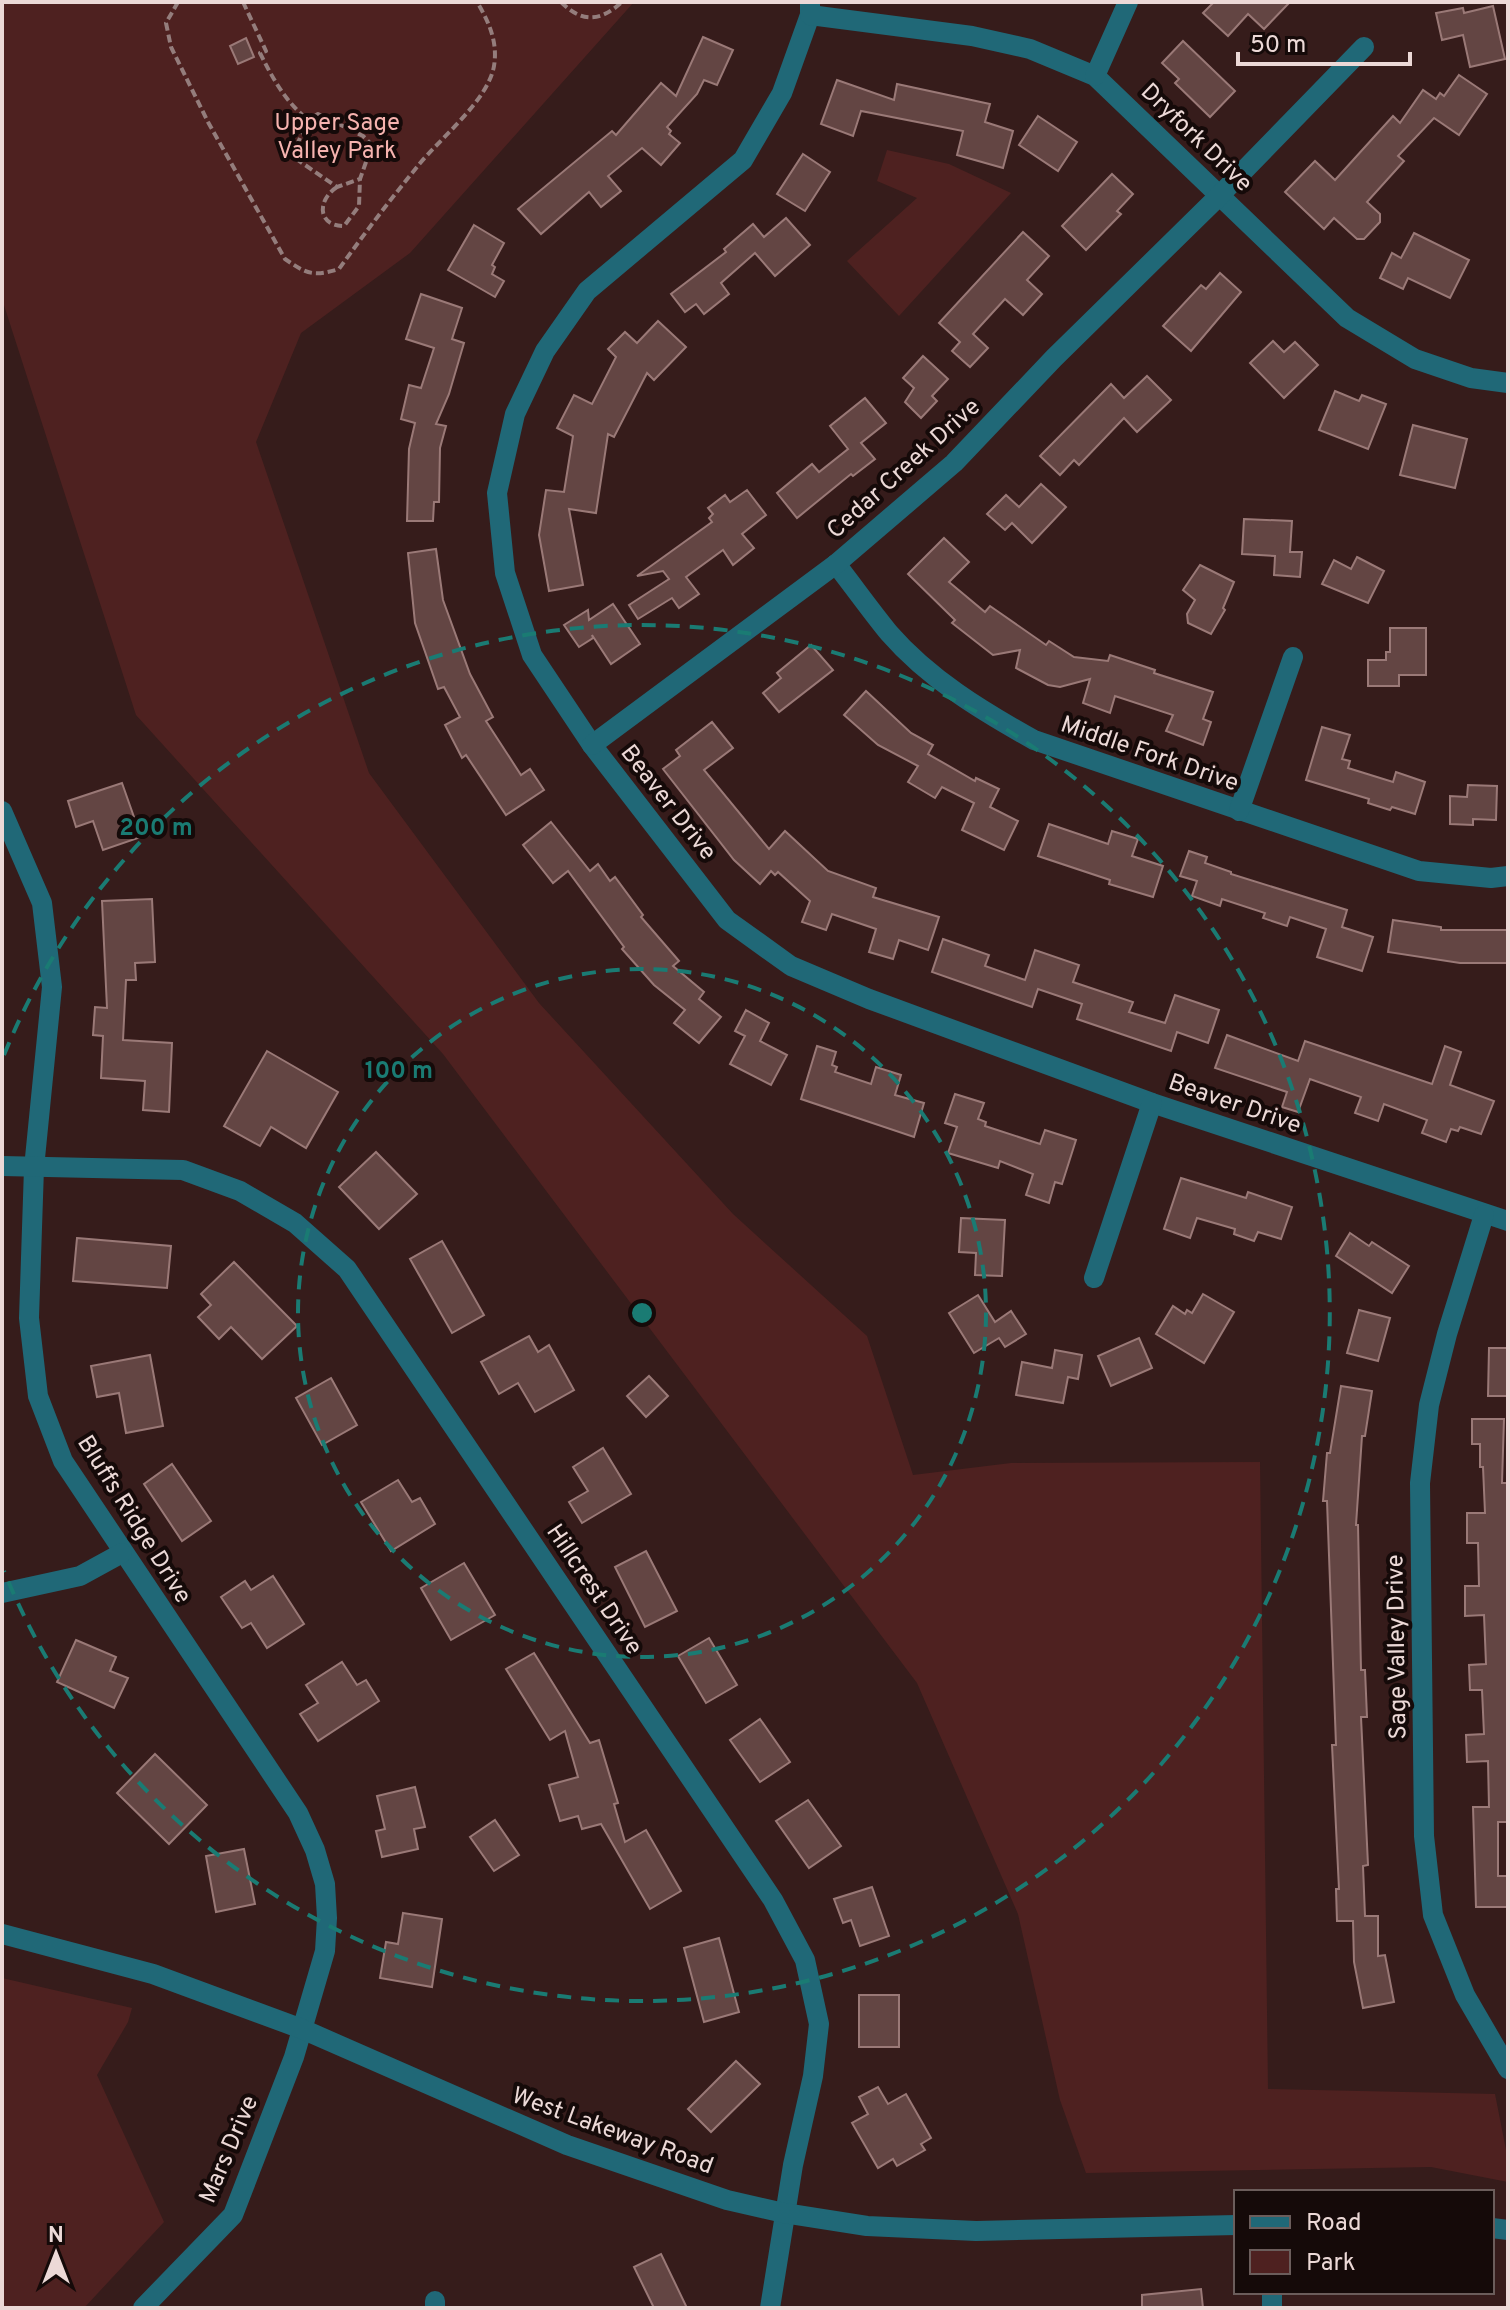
<svg xmlns="http://www.w3.org/2000/svg" width="1510" height="2310" viewBox="0 0 1510 2310" font-family="Overpass,sans-serif">
<style>
.green{fill:#4e2120}
.building{fill:#634543;stroke:#9a7977;stroke-width:2}
.lines{fill:none;stroke-linecap:round;stroke-linejoin:round}
.path{stroke:#947d7c;stroke-width:4;stroke-dasharray:8 4;stroke-linecap:butt}
.minor{stroke:#206877;stroke-width:20}
.tertiary{stroke:#206877;stroke-width:20}
.ring{fill:none;stroke:#1a7b73;stroke-width:4;stroke-dasharray:14 10}
.labels{text-anchor:middle;stroke-width:8;stroke-linejoin:round;paint-order:stroke}
.park-label{font-size:24px;fill:#f6b3af;stroke:#150a09}
.street-label{font-size:24px;fill:#ecd9d7;stroke:#150a09}
.centre{fill:#1a7b73;stroke:#150a09;stroke-width:4}
.ring-label{font-size:24px;text-anchor:middle;font-weight:bold;fill:#1a7b73;stroke:#150a09;stroke-width:8;stroke-linejoin:round;paint-order:stroke}
</style>
<rect width="100%" height="100%" fill="#361c1b"/>
<g class="green">
<path d="M2 2H634L410 253 301 333 256 442 369 773 539 1003 733 1214 867 1336 913 1475 1011 1463 1260 1462 1268 2089 1495 2094 1508 2160V2182L1431 2167 1086 2173 1060 2100 1018 1914 917 1683 443 1054 136 715 2 299Z"/>
<path d="M887 150 949 164 1011 193 899 316 847 261 917 198 877 181Z"/>
<path d="M2 1978 132 2008 128 2022 97 2075 164 2222 84 2308H2Z"/>
</g>
<g class="building">
<path d="M1214 2H1290L1264 29 1248 14 1228 36 1203 13Z"/>
<path d="M1493 6 1505 59 1470 67 1463 35 1442 40 1436 13 1463 8 1464 13Z"/>
<path d="M703 37 733 50 717 85 704 80 697 94 667 127 671 131 669 134 680 143 661 165 642 148 608 176 621 191 601 207 589 192 541 234 518 209 612 131 616 135 661 83 676 96Z"/>
<path d="M246 38 254 57 238 64 230 46Z"/>
<path d="M1183 41 1235 91 1210 117 1175 83 1179 79 1162 63Z"/>
<path d="M1459 75 1487 94 1459 135 1434 118 1398 156 1404 161 1367 202 1380 214V222L1364 239H1357L1334 218 1324 229 1285 192 1315 161 1335 180 1393 116 1400 123 1423 90 1436 99 1440 93 1444 96Z"/>
<path d="M837 80 894 100 897 84 990 104 985 122 1013 131 1003 168 957 155 963 131 861 111 853 136 821 124Z"/>
<path d="M1038 116 1077 142 1058 171 1019 145Z"/>
<path d="M803 154 830 172 805 211 777 194Z"/>
<path d="M1112 174 1133 194 1117 211 1121 214 1086 250 1062 226Z"/>
<path d="M786 218 810 245 775 276 755 253 721 283 729 294 704 314 696 304 685 312 671 294 726 252 724 249 753 224 764 237Z"/>
<path d="M474 225 504 243 492 265 495 267 492 274 504 281 495 297 448 270Z"/>
<path d="M1023 232 1049 256 1027 280 1042 294 1023 315 1005 299 973 334 988 348 970 367 952 351 960 342 939 323Z"/>
<path d="M1414 233 1469 260 1450 298 1408 278 1403 289 1380 278 1392 253 1401 258Z"/>
<path d="M1220 273 1241 292 1191 351 1163 326 1201 285 1206 289Z"/>
<path d="M421 294 462 308 452 339 464 343 449 394 436 424 446 426 440 448 439 502H434L433 521H407L409 449 415 423 401 419 409 385 421 388 434 348 406 339Z"/>
<path d="M658 321 686 347 654 380 647 373 614 437 608 434 596 513 569 509 583 585 549 591 539 535 546 490 564 492 573 436 557 428 574 395 592 404 616 357 608 349 625 332 637 343Z"/>
<path d="M1273 341 1284 352 1295 342 1318 365 1284 398 1250 363Z"/>
<path d="M923 356 948 379 932 396 937 401 921 418 905 402 914 388 903 378Z"/>
<path d="M1147 376 1171 400 1137 432 1124 418 1079 465 1074 460 1060 475 1040 456 1111 384 1124 398Z"/>
<path d="M1335 391 1359 401 1362 395 1386 404 1368 449 1319 430Z"/>
<path d="M865 398 886 423 861 443 875 459 853 476 851 474 797 518 777 493 812 464 819 472 848 449 830 426Z"/>
<path d="M1413 425 1467 439 1455 488 1400 475Z"/>
<path d="M1041 484 1066 507 1032 543 1012 523 1005 530 987 514 1006 495 1019 507Z"/>
<path d="M747 490 766 515 742 534 754 548 733 565 723 550 686 577 699 594 679 608 672 598 638 619 629 605 669 579 663 571 637 576 712 522 709 518 713 514 708 508 725 495 730 502Z"/>
<path d="M1244 519 1292 521 1290 552H1302L1300 577 1274 575 1275 556 1242 554Z"/>
<path d="M944 538 969 562 949 582 985 612 990 606 1046 645 1049 641 1074 657 1108 661 1110 655 1155 670 1154 673 1213 692 1203 719 1211 722 1203 745 1166 731 1173 715 1115 696 1110 713 1083 703 1090 679 1060 687 1048 685 1016 668 1020 650 993 655 952 623 955 620 908 574Z"/>
<path d="M436 549 443 600 470 674 493 717 486 721 521 775 530 769 544 790 506 815 466 755 462 758 445 725 460 717 444 687 438 689 415 623 408 553Z"/>
<path d="M1357 557 1384 571 1368 603 1322 584 1334 560 1351 569Z"/>
<path d="M1200 565 1234 582 1223 608 1225 610 1211 634 1188 623 1187 614 1195 600 1183 590Z"/>
<path d="M613 604 640 644 611 664 592 635 593 638 579 647 564 625 588 610 589 620Z"/>
<path d="M1390 628H1426V675H1399V686H1368V660H1386V652H1390Z"/>
<path d="M811 645 833 670 779 712 763 693 781 678 777 673Z"/>
<path d="M866 691 911 733 933 745 928 754 975 781 976 778 999 789 990 807 1018 821 1004 850 962 830 974 803 942 787 935 798 908 782 918 766 878 745 844 715Z"/>
<path d="M712 722 733 748 704 770 769 849 785 831 828 871 876 888 873 897 939 917 928 950 899 940 893 959 869 952 876 929 832 914 826 930 802 922 810 901 778 872 775 875 771 871 760 884 734 860 663 769 680 756 676 750Z"/>
<path d="M1322 727 1350 735 1342 759 1350 761 1348 768 1393 782 1396 772 1425 782 1415 814 1392 807 1390 810 1368 803 1369 799 1306 780Z"/>
<path d="M122 783 141 837 103 850 93 821 76 827 68 801Z"/>
<path d="M1468 785 1497 786 1496 820 1473 819V825L1450 824V796L1467 797Z"/>
<path d="M551 822 590 871 598 864 610 881 615 877 643 915 641 917 679 961 673 966 704 992 699 999 721 1017 699 1043 674 1023 685 1010 654 985 622 949 624 947 568 871 553 883 523 845Z"/>
<path d="M1049 824 1108 844 1112 831 1138 839 1132 856 1163 866 1153 897 1109 884 1110 880 1038 856Z"/>
<path d="M1189 851 1207 857 1205 863 1231 872V874L1347 910 1342 927 1373 937 1362 971 1317 957 1326 929 1290 917 1287 926 1263 918 1265 913 1222 899 1220 906 1192 896 1197 881 1180 876Z"/>
<path d="M152 899 155 962 135 963 136 980H126L123 1040 172 1043 169 1112 143 1110 145 1081 101 1078 103 1036 93 1035 95 1007 107 1008 102 901Z"/>
<path d="M1393 920 1441 927V930H1508V963H1460L1388 952Z"/>
<path d="M943 939 989 955 985 966 1025 980 1035 950 1079 965 1073 982 1133 1002 1129 1012 1165 1023 1175 995 1219 1010 1208 1043 1177 1032 1171 1051 1077 1019 1082 1004 1038 989 1032 1007 932 972Z"/>
<path d="M746 1010 769 1023 760 1041 787 1055 771 1085 730 1064 745 1036 735 1031Z"/>
<path d="M1227 1035 1298 1061 1305 1041 1432 1084 1445 1046 1461 1052 1450 1085 1494 1101 1481 1134 1460 1127 1458 1131 1451 1129 1446 1142 1422 1133 1427 1120 1384 1104 1378 1121 1355 1113 1361 1097 1310 1079 1298 1112 1282 1107 1287 1092 1215 1068Z"/>
<path d="M817 1046 836 1052 832 1065 837 1067 835 1072 871 1084 876 1067 901 1075 895 1095 924 1103 914 1137 801 1099Z"/>
<path d="M267 1051 338 1092 306 1148 271 1127 260 1146 224 1126Z"/>
<path d="M955 1094 984 1103 978 1119 986 1122 985 1126 1040 1144 1045 1130 1076 1140 1062 1184 1055 1182 1049 1203 1026 1195 1033 1174 1000 1161 998 1168 948 1153 957 1127 945 1123Z"/>
<path d="M376 1152 417 1194 379 1229 339 1187Z"/>
<path d="M1181 1178 1246 1198 1248 1192 1292 1207 1281 1239 1258 1232 1254 1241 1234 1234 1235 1229 1197 1218 1190 1238 1164 1229Z"/>
<path d="M961 1218 1005 1220 1002 1276 975 1275 976 1253 959 1252Z"/>
<path d="M1350 1233 1369 1246 1372 1242 1409 1266 1392 1293 1336 1256Z"/>
<path d="M77 1238 171 1246 167 1288 73 1281Z"/>
<path d="M442 1241 484 1315 452 1333 410 1259Z"/>
<path d="M234 1262 297 1326 262 1359 231 1327 219 1339 198 1317 211 1305 201 1294Z"/>
<path d="M1203 1294 1234 1312 1204 1363 1156 1334 1173 1306 1185 1314 1187 1310 1192 1313Z"/>
<path d="M978 1295 995 1322 1011 1311 1026 1334 1005 1347 999 1338 974 1353 949 1313Z"/>
<path d="M1359 1310 1390 1318 1378 1361 1347 1353Z"/>
<path d="M529 1336 538 1352 549 1345 574 1390 535 1412 518 1383 499 1394 481 1362Z"/>
<path d="M1139 1338 1152 1368 1111 1386 1098 1356Z"/>
<path d="M1489 1348H1508V1396H1488Z"/>
<path d="M1055 1350 1082 1355 1078 1379 1068 1377 1063 1403 1016 1395 1022 1362 1052 1368Z"/>
<path d="M150 1355 163 1426 126 1433 119 1393 97 1397 91 1366Z"/>
<path d="M649 1376 668 1396 646 1417 627 1396Z"/>
<path d="M331 1378 357 1425 322 1445 296 1398Z"/>
<path d="M1341 1386 1372 1391 1365 1436H1362L1356 1525H1358L1361 1670H1365L1367 1717H1361L1368 1865 1363 1866 1365 1916H1378V1956L1385 1955 1394 2002 1363 2008 1354 1962 1353 1921H1337L1336 1889H1339L1332 1745H1336L1327 1501H1323L1327 1453H1330Z"/>
<path d="M1472 1419H1504L1502 1483H1508V1822H1498V1876H1508V1907H1476L1473 1807H1489L1488 1761 1467 1762 1466 1735 1484 1734 1482 1690H1470L1469 1665 1486 1664 1484 1615 1465 1616V1586H1479L1478 1543H1467V1513H1485L1483 1467H1480V1444H1472Z"/>
<path d="M603 1448 631 1494 582 1523 569 1502 588 1491 573 1467Z"/>
<path d="M172 1464 211 1521 182 1541 144 1484Z"/>
<path d="M398 1480 412 1502 420 1498 435 1524 391 1551 361 1502Z"/>
<path d="M646 1551 677 1611 645 1627 615 1567Z"/>
<path d="M464 1563 495 1615 451 1640 421 1588Z"/>
<path d="M273 1576 304 1624 267 1648 251 1623 242 1628 221 1597 245 1581 251 1590Z"/>
<path d="M709 1638 737 1685 706 1703 678 1656Z"/>
<path d="M76 1640 116 1657 110 1671 128 1678 114 1708 57 1682Z"/>
<path d="M534 1653 590 1743 599 1740 618 1803 614 1804 625 1842 646 1830 681 1891 650 1909 601 1824 582 1829 578 1816 560 1821 549 1785 578 1777 565 1731 550 1740 506 1669Z"/>
<path d="M342 1662 357 1685 366 1680 379 1701 318 1741 300 1714 318 1703 306 1685Z"/>
<path d="M760 1719 790 1762 760 1782 730 1740Z"/>
<path d="M155 1754 207 1805 169 1844 117 1793Z"/>
<path d="M415 1787 425 1827 414 1829 418 1849 382 1857 376 1831 385 1829 377 1796Z"/>
<path d="M808 1800 841 1846 809 1868 776 1821Z"/>
<path d="M495 1820 519 1855 494 1871 470 1837Z"/>
<path d="M244 1849 255 1904 216 1912 206 1856Z"/>
<path d="M872 1887 889 1936 860 1946 851 1920 843 1923 834 1899Z"/>
<path d="M403 1913 442 1919 432 1987 380 1978 386 1942 398 1944Z"/>
<path d="M719 1938 739 2012 704 2022 684 1948Z"/>
<rect x="859" y="1995" width="40" height="52"/>
<path d="M736 2061 760 2084 711 2132 688 2109Z"/>
<path d="M878 2087 888 2104 906 2094 931 2138 921 2144 925 2150 897 2166 893 2159 878 2168 852 2123 868 2114 859 2097Z"/>
<path d="M661 2254 687 2308H654L634 2267Z"/>
<path d="M1201 2289 1203 2308H1142V2295Z"/>
</g>
<g class="lines">
<g class="path">
<path d="M178 2 166 23 171 47 208 122 285 259C307 274 313 277 339 269 364 234 390 200 417 167 439 139 488 101 494 66 498 42 489 22 477 2"/>
<path d="M243 2 266 51 260 53C273 79 285 101 308 120"/>
<path d="M561 2C582 23 600 22 622 2"/>
<path d="M337 187C317 200 317 226 344 226L359 206 360 179 372 145 363 136 318 114 308 120 292 156 337 187 360 179"/>
</g>
<g class="minor">
<path d="M810 2V15L782 93 743 160 587 291 545 351 515 414 497 493 505 573 532 655 592 745 727 920 791 966 869 999 1152 1103 1508 1221"/>
<path d="M810 15 972 36 1030 49 1095 76 1347 318 1415 359 1471 378 1508 383"/>
<path d="M1095 76 1128 2"/>
<path d="M836 564C854 587 871 611 889 633 929 679 982 711 1034 740L1419 871 1491 878 1508 876"/>
<path d="M592 745 836 564 954 463 1054 358 1220 195 1364 47"/>
<path d="M2 811 42 903 52 987 34 1168 29 1318 38 1396 63 1461 298 1813 315 1850 325 1884 327 1918 325 1951 294 2057 233 2215 143 2308"/>
<path d="M1239 811 1293 657"/>
<path d="M2 1166 183 1170 240 1191 295 1223 347 1269 773 1900 805 1960 819 2024 813 2076 793 2165 770 2308"/>
<path d="M1484 1215 1447 1334 1429 1405 1420 1483 1424 1836 1433 1915 1465 1995 1508 2069"/>
<path d="M1094 1278 1152 1103"/>
<path d="M2 1593 80 1576 122 1553"/>
<path d="M1272 2292V2308"/>
<path d="M435 2301V2308"/>
</g>
<g class="tertiary">
<path d="M2 1934 153 1974 302 2029 567 2145 727 2200 784 2213 867 2226 976 2231 1236 2225"/>
<path d="M1492 2228 1508 2230"/>
</g>
</g>
<g class="ring">
<circle cx="642" cy="1313" r="344"/>
<path d="M4 1055A688 688 0 1 1 4 1571"/>
</g>
<g class="labels">
<g class="park-label">
<text x="337" y="130">Upper Sage<tspan x="337" dy="28">Valley Park</tspan></text>
</g>
<g class="street-label">
<text transform="translate(1197 137) rotate(44)" y="8">Dryfork Drive</text>
<text transform="translate(903 468) rotate(-42)" y="8">Cedar Creek Drive</text>
<text transform="translate(1150 753) rotate(19)" y="8">Middle Fork Drive</text>
<text transform="translate(669 802) rotate(52)" y="8">Beaver Drive</text>
<text transform="translate(1235 1103) rotate(19)" y="8">Beaver Drive</text>
<text transform="translate(135 1519) rotate(58)" y="8">Bluffs Ridge Drive</text>
<text transform="translate(595 1589) rotate(56)" y="8">Hillcrest Drive</text>
<text transform="translate(1396 1647) rotate(-91)" y="8">Sage Valley Drive</text>
<text transform="translate(613 2130) rotate(20)" y="8">West Lakeway Road</text>
<text transform="translate(228 2149) rotate(-67)" y="8">Mars Drive</text>
</g>
</g>
<circle cx="642" cy="1313" r="12" class="centre"/>
<g class="ring-label">
<text x="156" y="835">200 m</text>
<text x="399" y="1078">100 m</text>
</g>
<rect width="1510" height="2310" fill="none" stroke="#ecd9d7" stroke-width="8"/>
<rect x="1234" y="2190" width="260" height="104" fill="#150a09" stroke="#6b5d5b" stroke-width="2"/>
<rect x="1250" y="2216" width="40" height="12" fill="#206877" stroke="#6b5d5b" stroke-width="2"/>
<text x="1306" y="2230" font-size="24" fill="#ecd9d7">Road</text>
<rect x="1250" y="2250" width="40" height="24" fill="#4e2120" stroke="#6b5d5b" stroke-width="2"/>
<text x="1306" y="2270" font-size="24" fill="#ecd9d7">Park</text>
<g transform="translate(56 2254)" stroke="#150a09" stroke-width="6" paint-order="stroke">
<path d="M0-6L14 30L0 20L-14 30Z" fill="#ecd9d7"/>
<text y="-12" font-size="22" font-weight="bold" text-anchor="middle" fill="#ecd9d7">N</text>
</g>
<path d="M1238 52v12h172v-12" fill="none" stroke="#ecd9d7" stroke-width="4"/>
<text x="1250" y="52" font-size="24" fill="#ecd9d7" stroke="#150a09" stroke-width="6" paint-order="stroke">50 m</text>
</svg>
